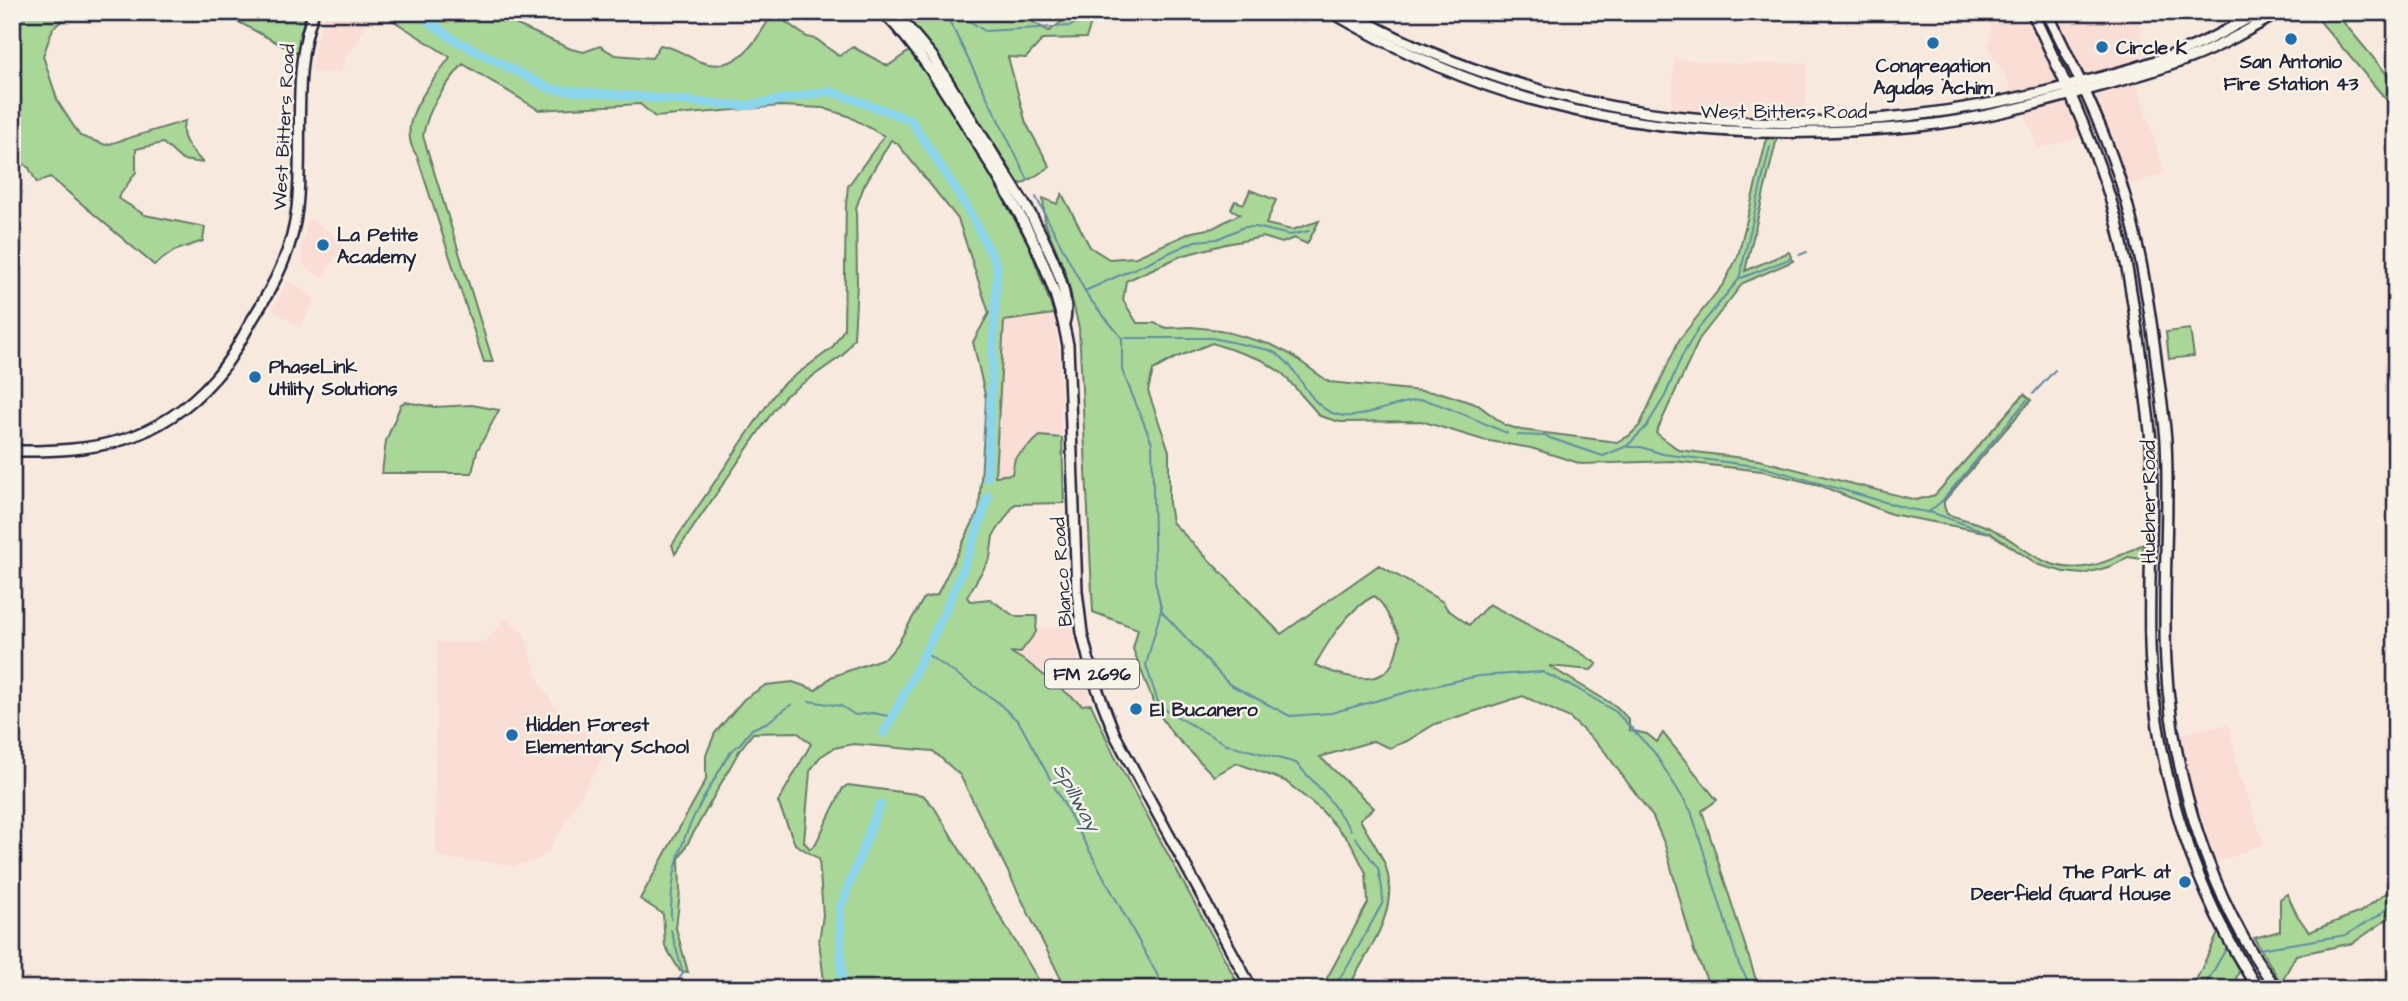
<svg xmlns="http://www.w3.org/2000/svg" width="2408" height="1001" viewBox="0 0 2408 1001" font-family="'Architects Daughter',sans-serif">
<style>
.built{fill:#faddd4}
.green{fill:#a9d797;stroke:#667c69;stroke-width:2;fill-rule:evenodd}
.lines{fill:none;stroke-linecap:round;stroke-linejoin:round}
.stream{stroke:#618da5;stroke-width:2}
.river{stroke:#8bd5ec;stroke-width:9}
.major-casing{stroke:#22223b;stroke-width:14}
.major{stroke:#f7f3e8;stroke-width:9}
.poi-dot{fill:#1f6fb2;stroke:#f7f3e8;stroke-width:2.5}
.labels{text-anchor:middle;stroke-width:5;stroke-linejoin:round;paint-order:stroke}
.shield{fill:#f7f3e8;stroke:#62616f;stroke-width:2}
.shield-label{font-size:18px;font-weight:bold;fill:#22223b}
.poi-label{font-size:19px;font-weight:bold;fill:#22223b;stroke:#f7f3e8;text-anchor:start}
.street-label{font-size:19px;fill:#22223b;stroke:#f7f3e8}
.water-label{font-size:21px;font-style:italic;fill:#425870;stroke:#f7f3e8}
</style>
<rect width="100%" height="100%" fill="#f8e9df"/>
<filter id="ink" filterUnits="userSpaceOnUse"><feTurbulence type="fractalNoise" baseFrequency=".0143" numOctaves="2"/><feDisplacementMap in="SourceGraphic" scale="14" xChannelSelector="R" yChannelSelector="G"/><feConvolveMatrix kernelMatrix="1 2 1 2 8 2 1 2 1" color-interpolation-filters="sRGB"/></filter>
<g filter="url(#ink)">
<g class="built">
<path d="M327 12H369L358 43 348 53 341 72H312L316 41Z"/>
<path d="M2006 12H2027L2056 78 2054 84 2014 94 1987 43 1993 35 1988 20Z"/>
<path d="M2054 12H2136L2147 57 2084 76Z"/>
<path d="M1674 59 1741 64 1807 63 1805 118 1714 116 1671 112Z"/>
<path d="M2136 81 2165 173 2124 187 2096 101 2102 92Z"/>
<path d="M2063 102 2070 106 2082 137 2038 149 2023 111Z"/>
<path d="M308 218 345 242 322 278 303 265 302 249Z"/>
<path d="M288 281 316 298 300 327 272 309Z"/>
<path d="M1054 314 1060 364 1062 468 995 476 1004 321Z"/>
<path d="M507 618 525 635 538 679 554 706 570 722 606 747 599 765 549 850 538 860 512 867 494 862 453 860 435 853 437 642H485Z"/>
<path d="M1071 624 1080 667 1091 704 1082 705 996 637Z"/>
<path d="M2229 724 2239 773 2264 844 2216 863 2199 819 2186 774 2179 734Z"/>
</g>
<g class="green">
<path d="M12 12H73L53 28 43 56 58 102 80 136 106 145 185 121C177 138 193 151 203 163L182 160 163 143 136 149V172L118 198 145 215 205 227 203 241 174 251 154 265 50 177 37 183 29 168 12 155Z"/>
<path d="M220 12H307L300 34 298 54Z"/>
<path d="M380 12H488L571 49 584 52 600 46 615 55 652 58 660 45C679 48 685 56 701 62 738 75 757 39 773 13L807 37 816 39 839 56 853 47 888 66 925 40 902 12H1015L1049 31 1076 12H1103L1092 21 1086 38 1043 39 1026 58 1008 57 1026 123 1050 167 1022 184 1018 182 991 139 976 150 1029 245 1054 314 1004 321 995 476 1012 474 1015 458 1040 436 1062 438 1064 503 1015 504 993 536 990 558 967 597 970 601 990 599 1014 616H1037L1036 632 1020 653 1010 652 1027 662 1082 705 1091 704 1114 755 1241 989H1066L960 775 933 751 854 744 834 748 820 757 810 771 804 842 810 849 816 843 843 788 848 785 923 795 934 807 1044 989H825L819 941 823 915 819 859 795 844 778 802 811 744 797 732 753 733 739 751 679 859 680 892 676 928 688 972 680 971 665 946 663 914 640 899 706 780V755L715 733 744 699 766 685 793 682 816 690 831 677 887 657 897 645 924 598 937 595 979 510 986 399 973 342 989 313 958 219 897 143 891 140 864 186 856 208 857 283 854 338 843 355 785 396 773 411 675 554 672 545 771 399 781 386 832 348 844 329 846 205 848 186 884 136 848 116 823 108 780 106 655 117 640 104 539 110 463 64C444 87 428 107 423 136L493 362H484L417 156C393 123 432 83 450 57Z"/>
<path d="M2312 12H2335L2396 85V111Z"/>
<path d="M1767 138H1777L1745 271 1789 252 1793 261 1743 283 1700 338 1656 433 1679 450 1759 460 1916 500 1935 495 2024 394 2031 400 1944 501V506L1947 514C1962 520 1980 522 1994 530 2010 538 2024 551 2040 559 2077 579 2110 561 2143 544L2142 559 2128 557 2112 566 2083 574 2064 572 2039 565 1990 533 1891 514 1819 485 1762 471 1673 461 1582 464 1531 448 1483 440 1421 421 1340 422 1320 416 1283 374 1262 360 1212 343 1175 358 1153 370 1148 391 1169 451V504L1172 522 1281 634 1379 565 1443 602 1447 609 1469 625 1489 604 1578 651 1597 664 1591 670 1549 666 1617 707 1629 720V730L1647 734 1657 742 1663 733 1717 800 1702 811 1759 989H1711L1694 951 1665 845 1653 817 1602 748 1570 718 1523 696 1435 724 1407 741 1390 748 1373 741 1320 757 1374 808 1360 819C1368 836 1380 850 1386 867 1400 912 1367 951 1348 989H1321L1368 903 1366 873 1351 843 1321 810 1285 781 1237 763 1214 776 1172 733 1157 711 1133 649 1138 629 1093 612 1079 328 1066 273 1045 223 1043 198 1057 204 1062 194 1090 247 1109 259 1136 257 1192 232 1213 228 1240 214 1231 209 1235 201 1244 204 1250 190 1276 200 1266 224 1292 230 1319 221 1307 244 1294 238 1282 243 1263 237 1226 244 1181 256 1126 281 1123 300 1137 323H1154L1167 328 1191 327 1220 330 1272 345 1290 354 1329 382 1442 393 1478 405 1505 425 1521 430 1617 442 1629 436 1640 425 1679 340 1724 283 1738 256ZM1374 596 1382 604 1400 637C1398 646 1396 656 1392 664 1378 690 1335 674 1315 665 1329 640 1348 609 1374 596Z"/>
<path d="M2190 329 2194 356 2169 359 2166 332Z"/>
<path d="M405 402 435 407 472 405 499 410 477 451 472 473H382L386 441 401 404Z"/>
<path d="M2396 886V913L2353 943 2296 955 2281 983 2254 938 2280 931V899L2287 894 2297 915 2309 932 2360 912Z"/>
<path d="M2219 931 2239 971 2232 989H2192Z"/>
</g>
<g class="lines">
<g class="stream">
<path d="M945 12 1028 180"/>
<path d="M955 12 985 31 1071 26 1090 12"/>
<path d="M1036 197 1088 297 1122 338V370L1152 443 1155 581 1162 612 1229 684 1290 716 1331 713 1415 690 1478 676 1542 672 1576 688 1616 712 1654 752 1691 811 1739 965 1753 989"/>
<path d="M1799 255 1807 252"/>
<path d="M1741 278 1792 258"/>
<path d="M1085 291 1195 241 1217 239 1244 227H1256L1290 235 1309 231"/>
<path d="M1124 338H1212L1269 350C1303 363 1303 410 1343 416 1361 419 1402 400 1422 400 1434 400 1492 427 1507 433"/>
<path d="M2033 394 2055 370"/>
<path d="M1518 435 1544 436 1603 456 1627 446 1646 427 1665 396 1682 356 1698 329 1739 279 1770 147"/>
<path d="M1628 447H1641L1663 454 1763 467 1909 509 1933 513 1987 532"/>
<path d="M1929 512 1942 501 2027 400"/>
<path d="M1161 610 1146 665 1158 702 1167 711 1226 744 1296 763 1325 794 1351 830"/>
<path d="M925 653 995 700 1019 722 1165 989"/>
<path d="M809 701 841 706 855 715 873 713 893 717"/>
<path d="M671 919C669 849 697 809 731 751L739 745 752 729 768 722 792 704"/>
<path d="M671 930 683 973 673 989"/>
<path d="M2259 949 2346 935 2378 916 2396 901"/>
<path d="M1332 989 1349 964 1383 902 1382 888 1378 868 1355 837"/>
<path d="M2203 989 2226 949"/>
</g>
<g class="river">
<path d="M416 12 453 39 551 89 745 106 830 91 911 120 968 209 997 266 987 478"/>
<path d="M884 733C924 656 964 580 988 496"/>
<path d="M842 989 840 908 880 804"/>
</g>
<g class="major-casing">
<g id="major">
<path d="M883 12C918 47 945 91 971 133 1014 203 1053 262 1068 345L1077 591 1082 633 1093 678 1115 735 1252 989"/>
<path d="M895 12 932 56 1030 213C1044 239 1074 294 1064 323"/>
<path d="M1331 12C1398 51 1470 84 1545 103 1666 135 1795 138 1919 126 1978 120 2037 104 2094 88 2127 79 2159 70 2190 58 2222 46 2251 28 2280 12"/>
<path d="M1349 12C1394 39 1444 59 1494 76 1679 138 1880 135 2068 86 2109 75 2151 65 2190 48 2214 38 2237 24 2260 12"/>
<path d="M2032 12C2059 69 2087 127 2107 188 2125 243 2133 301 2141 359 2144 387 2149 415 2151 443 2155 517 2146 592 2151 666 2159 780 2195 893 2258 989"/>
<path d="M2047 12C2070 60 2094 107 2112 157 2136 221 2147 290 2156 358 2159 385 2164 413 2166 441 2170 515 2162 589 2166 663 2172 774 2209 899 2277 989"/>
<path d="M12 451C95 452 157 444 215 378 230 361 241 340 252 320 274 285 293 250 297 208 304 147 291 67 314 12"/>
</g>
</g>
<use href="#major" class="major"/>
</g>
</g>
<g class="poi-dot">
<circle cx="2291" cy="39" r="7"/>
<circle cx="1933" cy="43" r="7"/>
<circle cx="2102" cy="47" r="7"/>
<circle cx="323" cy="245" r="7"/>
<circle cx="255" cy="377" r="7"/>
<circle cx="1136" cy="709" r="7"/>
<circle cx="512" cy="735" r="7"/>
<circle cx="2185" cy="882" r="7"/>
</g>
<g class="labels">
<rect class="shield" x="1045" y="659.5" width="94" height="29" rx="5"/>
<g class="shield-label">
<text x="1092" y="680">FM 2696</text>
</g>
<g class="poi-label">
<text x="2116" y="54">Circle K</text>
<text x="2291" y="68" text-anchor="middle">San Antonio<tspan x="2291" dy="22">Fire Station 43</tspan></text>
<text x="1933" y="72" text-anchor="middle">Congregation<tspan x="1933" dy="22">Agudas Achim</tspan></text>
<text x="337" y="241">La Petite<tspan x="337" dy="22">Academy</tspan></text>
<text x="269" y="373">PhaseLink<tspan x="269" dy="22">Utility Solutions</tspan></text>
<text x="1150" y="716">El Bucanero</text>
<text x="526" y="731">Hidden Forest<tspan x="526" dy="22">Elementary School</tspan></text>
<text x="2171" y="878" text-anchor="end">The Park at<tspan x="2171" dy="22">Deerfield Guard House</tspan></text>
</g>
<g class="street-label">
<text x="1784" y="118">West Bitters Road</text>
<text transform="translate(283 127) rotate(-87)" y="7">West Bitters Road</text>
<text transform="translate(2148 502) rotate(-90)" y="7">Huebner Road</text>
<text transform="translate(1061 572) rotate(-94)" y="7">Blanco Road</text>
</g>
<g class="water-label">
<text transform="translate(1077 797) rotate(61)" y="7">Spillway</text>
</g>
</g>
<rect width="2408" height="1001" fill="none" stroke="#f7f3e8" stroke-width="42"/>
<rect x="21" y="21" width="2366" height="959" fill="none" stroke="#22223b" stroke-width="2.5" filter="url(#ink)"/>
</svg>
